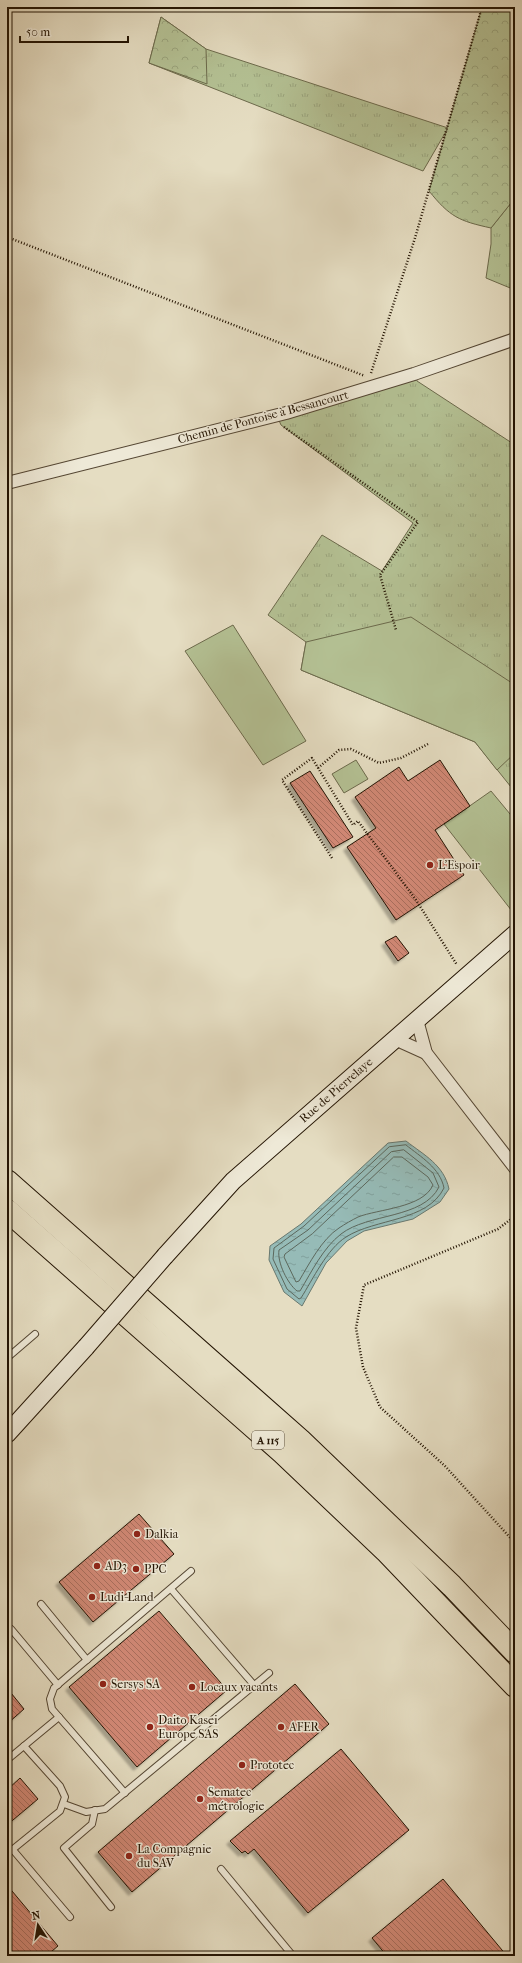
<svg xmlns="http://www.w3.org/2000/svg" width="522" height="1963" viewBox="0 0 522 1963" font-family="'IM FELL French Canon',serif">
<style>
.grass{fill:url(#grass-tufts);stroke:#6c6a4c}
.forest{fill:url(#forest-crowns);stroke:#6c6a4c}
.park{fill:#b4c194;stroke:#6c6a4c}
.water{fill:url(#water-ripples);stroke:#68786f}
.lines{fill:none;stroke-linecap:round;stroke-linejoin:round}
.shore{stroke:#5c685d;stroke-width:1}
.building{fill:url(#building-back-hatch);stroke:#231403;filter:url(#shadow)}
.lane-casing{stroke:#544633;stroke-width:8}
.street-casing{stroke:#544633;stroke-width:14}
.secondary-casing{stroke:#231403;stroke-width:19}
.highway-casing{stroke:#231403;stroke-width:24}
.path{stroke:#231403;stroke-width:2.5;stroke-dasharray:1 2;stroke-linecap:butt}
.lane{stroke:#eee9d7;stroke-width:6}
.street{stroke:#eee9d7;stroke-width:12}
.secondary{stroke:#eee9d7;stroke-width:17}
.highway{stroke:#e5ddc2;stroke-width:22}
.secondary-bridge-casing{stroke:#231403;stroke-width:19;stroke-linecap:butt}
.secondary-bridge{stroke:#eee9d7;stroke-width:17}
.poi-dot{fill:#8f2418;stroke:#eee9d7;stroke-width:1.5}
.labels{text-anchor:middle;stroke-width:3;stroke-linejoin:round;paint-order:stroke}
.shield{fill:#eee9d7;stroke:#605443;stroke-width:1}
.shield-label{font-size:11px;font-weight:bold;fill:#231403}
.street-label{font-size:12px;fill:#231403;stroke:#eee9d7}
.poi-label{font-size:12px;fill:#231403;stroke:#eee9d7;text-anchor:start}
</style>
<defs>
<pattern id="grass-tufts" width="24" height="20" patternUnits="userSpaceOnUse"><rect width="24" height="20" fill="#b4c194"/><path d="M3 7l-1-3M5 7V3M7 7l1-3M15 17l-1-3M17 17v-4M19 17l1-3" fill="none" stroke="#9aa57e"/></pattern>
<pattern id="forest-crowns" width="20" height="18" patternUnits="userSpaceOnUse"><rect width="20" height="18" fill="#b4c194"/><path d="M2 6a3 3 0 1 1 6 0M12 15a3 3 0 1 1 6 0" fill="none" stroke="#9aa57e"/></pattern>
<pattern id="water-ripples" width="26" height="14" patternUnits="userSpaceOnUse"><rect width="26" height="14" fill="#96bbb7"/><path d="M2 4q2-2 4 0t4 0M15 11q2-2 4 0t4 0" fill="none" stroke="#81a09c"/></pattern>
<pattern id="building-back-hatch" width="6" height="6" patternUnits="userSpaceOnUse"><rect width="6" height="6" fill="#d18874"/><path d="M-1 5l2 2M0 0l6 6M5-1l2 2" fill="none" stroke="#a96e5d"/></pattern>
<filter id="shadow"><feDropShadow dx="-3.5" dy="3.5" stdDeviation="1" flood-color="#0004"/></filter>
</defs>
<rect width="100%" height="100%" fill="#e5ddc2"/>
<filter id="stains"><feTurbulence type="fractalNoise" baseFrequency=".005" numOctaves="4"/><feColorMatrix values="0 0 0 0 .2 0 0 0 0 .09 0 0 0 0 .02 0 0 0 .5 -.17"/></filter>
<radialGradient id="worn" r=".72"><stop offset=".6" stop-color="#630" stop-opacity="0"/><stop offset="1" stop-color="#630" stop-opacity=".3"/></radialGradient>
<g class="grass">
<path d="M161 17 206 49 448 128 423 171 149 63Z"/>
<path d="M515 198V290L486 278 491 244V228Z"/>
<path d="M413 369 417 381 515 445V792L475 742 301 670 306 642 268 615 322 535 382 571 413 523 281 425 275 411Z"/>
</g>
<g class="forest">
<path d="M482 7H515V198L491 228C459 221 450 217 429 191Z"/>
<path d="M161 17 206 49 207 84 149 63Z"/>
</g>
<g class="park">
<path d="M411 617 515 685V753L497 770 475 742 301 670 306 642Z"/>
<path d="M233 625 306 741 263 765 185 651Z"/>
<path d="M356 760 368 779 344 793 332 774Z"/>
<path d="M491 791 515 820V915L444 824Z"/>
</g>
<path class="water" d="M406 1141C424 1155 444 1165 449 1189L440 1202 413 1219 364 1231 347 1241 326 1263 302 1306 284 1292 269 1260 270 1246 301 1224 388 1143Z"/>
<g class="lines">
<g class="shore">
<path d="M406 1145C421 1157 440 1168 444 1188 427 1222 376 1218 346 1237 327 1249 313 1279 301 1298L299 1299 287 1289 273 1259 274 1248 304 1226 389 1147Z"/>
<path d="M404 1150 433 1173 439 1187C423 1219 368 1213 341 1234 323 1248 312 1271 300 1291H297C288 1284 277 1263 279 1250L308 1230 391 1152Z"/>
<path d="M394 1157H402L428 1177 433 1185C423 1208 378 1209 358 1217 352 1220 345 1224 339 1228 322 1239 309 1264 299 1281L296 1282 284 1257 285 1254 312 1234Z"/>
</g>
</g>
<g class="building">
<path d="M440 760 470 806 435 830 464 875 396 920 347 847 376 828 355 797 399 767 408 781Z"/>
<path d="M310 771 353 837 333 848 290 783Z"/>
<path d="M396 936 409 953 398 961 385 942Z"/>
<path d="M139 1514 174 1554 93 1622 59 1582Z"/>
<path d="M159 1611 227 1690 137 1767 69 1687Z"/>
<path d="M295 1684 329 1724 132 1892 98 1852Z"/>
<path d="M7 1688 24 1709 7 1724Z"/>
<path d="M341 1749 409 1830 308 1913 254 1849 248 1854 245 1851 242 1853 230 1841Z"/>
<path d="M20 1778 38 1799 7 1825V1790Z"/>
<path d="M443 1879 507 1956H387L372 1938Z"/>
<path d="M7 1885 58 1946 46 1956H7Z"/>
</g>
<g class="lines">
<g class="lane-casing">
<g id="lane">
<path d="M7 1358 35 1334"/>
<path d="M171 1589 254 1685"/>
<path d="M41 1604 87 1660"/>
<path d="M11 1629 58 1685"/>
<path d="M7 1760 59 1717"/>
<path d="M125 1793 52 1709 50 1699 54 1688 191 1571"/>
<path d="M64 1804 86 1812 105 1809 269 1673"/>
<path d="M95 1810 92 1824 64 1848 111 1907"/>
<path d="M13 1850 70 1917"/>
<path d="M7 1854 60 1811 65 1797 60 1786 24 1746"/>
<path d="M221 1869 293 1956"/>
</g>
</g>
<g class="street-casing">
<g id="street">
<path d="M7 483 286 413 414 374 515 339"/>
<path d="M417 1020 426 1053 515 1168"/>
<path d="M395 1039 426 1053"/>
</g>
</g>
<g class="secondary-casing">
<g id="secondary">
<path d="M165 1256 233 1181 515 934"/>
<path d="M7 1434 86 1347"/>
</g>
</g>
<g class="highway-casing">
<g id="highway">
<path d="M7 1181 300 1440 452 1586 515 1652"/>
<path d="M7 1210 283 1453 386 1551 515 1686"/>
</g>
</g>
<g class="path">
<path d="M7 237 365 376"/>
<path d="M371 373 415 238 482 7"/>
<path d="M284 427 418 522 380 575 396 630"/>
<path d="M318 768 339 750 351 749 379 763 401 758 428 744"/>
<path d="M332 858 282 780 312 758 353 825 358 821 416 900 457 965"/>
<path d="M515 1216 498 1229 364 1285 356 1328 363 1367 380 1407 445 1466 515 1543"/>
</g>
<use href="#lane" class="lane"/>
<use href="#street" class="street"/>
<use href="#secondary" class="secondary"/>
<use href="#highway" class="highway"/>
<g class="secondary-bridge-casing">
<path id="secondary-bridge" d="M86 1347 165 1256"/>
</g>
<use href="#secondary-bridge" class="secondary-bridge"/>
</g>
<g class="poi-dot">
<circle cx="430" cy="865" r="4"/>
<circle cx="137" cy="1534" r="4"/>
<circle cx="97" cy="1566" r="4"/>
<circle cx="136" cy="1569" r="4"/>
<circle cx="92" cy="1597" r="4"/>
<circle cx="103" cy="1684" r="4"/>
<circle cx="192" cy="1687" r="4"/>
<circle cx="150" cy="1727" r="4"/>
<circle cx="281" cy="1727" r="4"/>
<circle cx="242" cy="1765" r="4"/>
<circle cx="200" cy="1799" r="4"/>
<circle cx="129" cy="1856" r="4"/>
</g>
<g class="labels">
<rect class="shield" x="252" y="1431" width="32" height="18" rx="3"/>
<g class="shield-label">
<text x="268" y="1444">A 115</text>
</g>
<g class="street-label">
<text transform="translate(263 417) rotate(-15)" y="4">Chemin de Pontoise à Bessancourt</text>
<text transform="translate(336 1090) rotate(-41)" y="4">Rue de Pierrelaye</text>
</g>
<g class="poi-label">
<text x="438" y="869">L'Espoir</text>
<text x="145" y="1538">Dalkia</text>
<text x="105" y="1570">AD3</text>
<text x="144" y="1573">PPC</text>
<text x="100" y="1601">Ludi-Land</text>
<text x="111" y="1688">Sersys SA</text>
<text x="200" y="1691">Locaux vacants</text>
<text x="158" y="1724">Daito Kasei<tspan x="158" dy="14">Europe SAS</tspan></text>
<text x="289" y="1731">AFER</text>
<text x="250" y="1769">Prototec</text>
<text x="208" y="1796">Sematec<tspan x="208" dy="14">métrologie</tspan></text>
<text x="137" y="1853">La Compagnie<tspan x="137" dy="14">du SAV</tspan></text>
</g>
</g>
<rect width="522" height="1963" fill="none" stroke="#e5ddc2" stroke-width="24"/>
<rect x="8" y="8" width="506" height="1947" fill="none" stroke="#231403" stroke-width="2"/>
<rect x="12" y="12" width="498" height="1939" fill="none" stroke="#231403"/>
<g transform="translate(38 1925) rotate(348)" stroke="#eee9d7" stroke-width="3" paint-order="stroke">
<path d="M0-3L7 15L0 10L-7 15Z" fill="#231403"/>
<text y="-6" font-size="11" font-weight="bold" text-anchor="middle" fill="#231403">N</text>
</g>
<path d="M20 36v6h108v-6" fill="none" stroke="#231403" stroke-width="2"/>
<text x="26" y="36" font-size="12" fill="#231403" stroke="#eee9d7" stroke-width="3" paint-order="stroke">50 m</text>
<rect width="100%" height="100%" filter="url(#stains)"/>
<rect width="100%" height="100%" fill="url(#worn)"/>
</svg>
